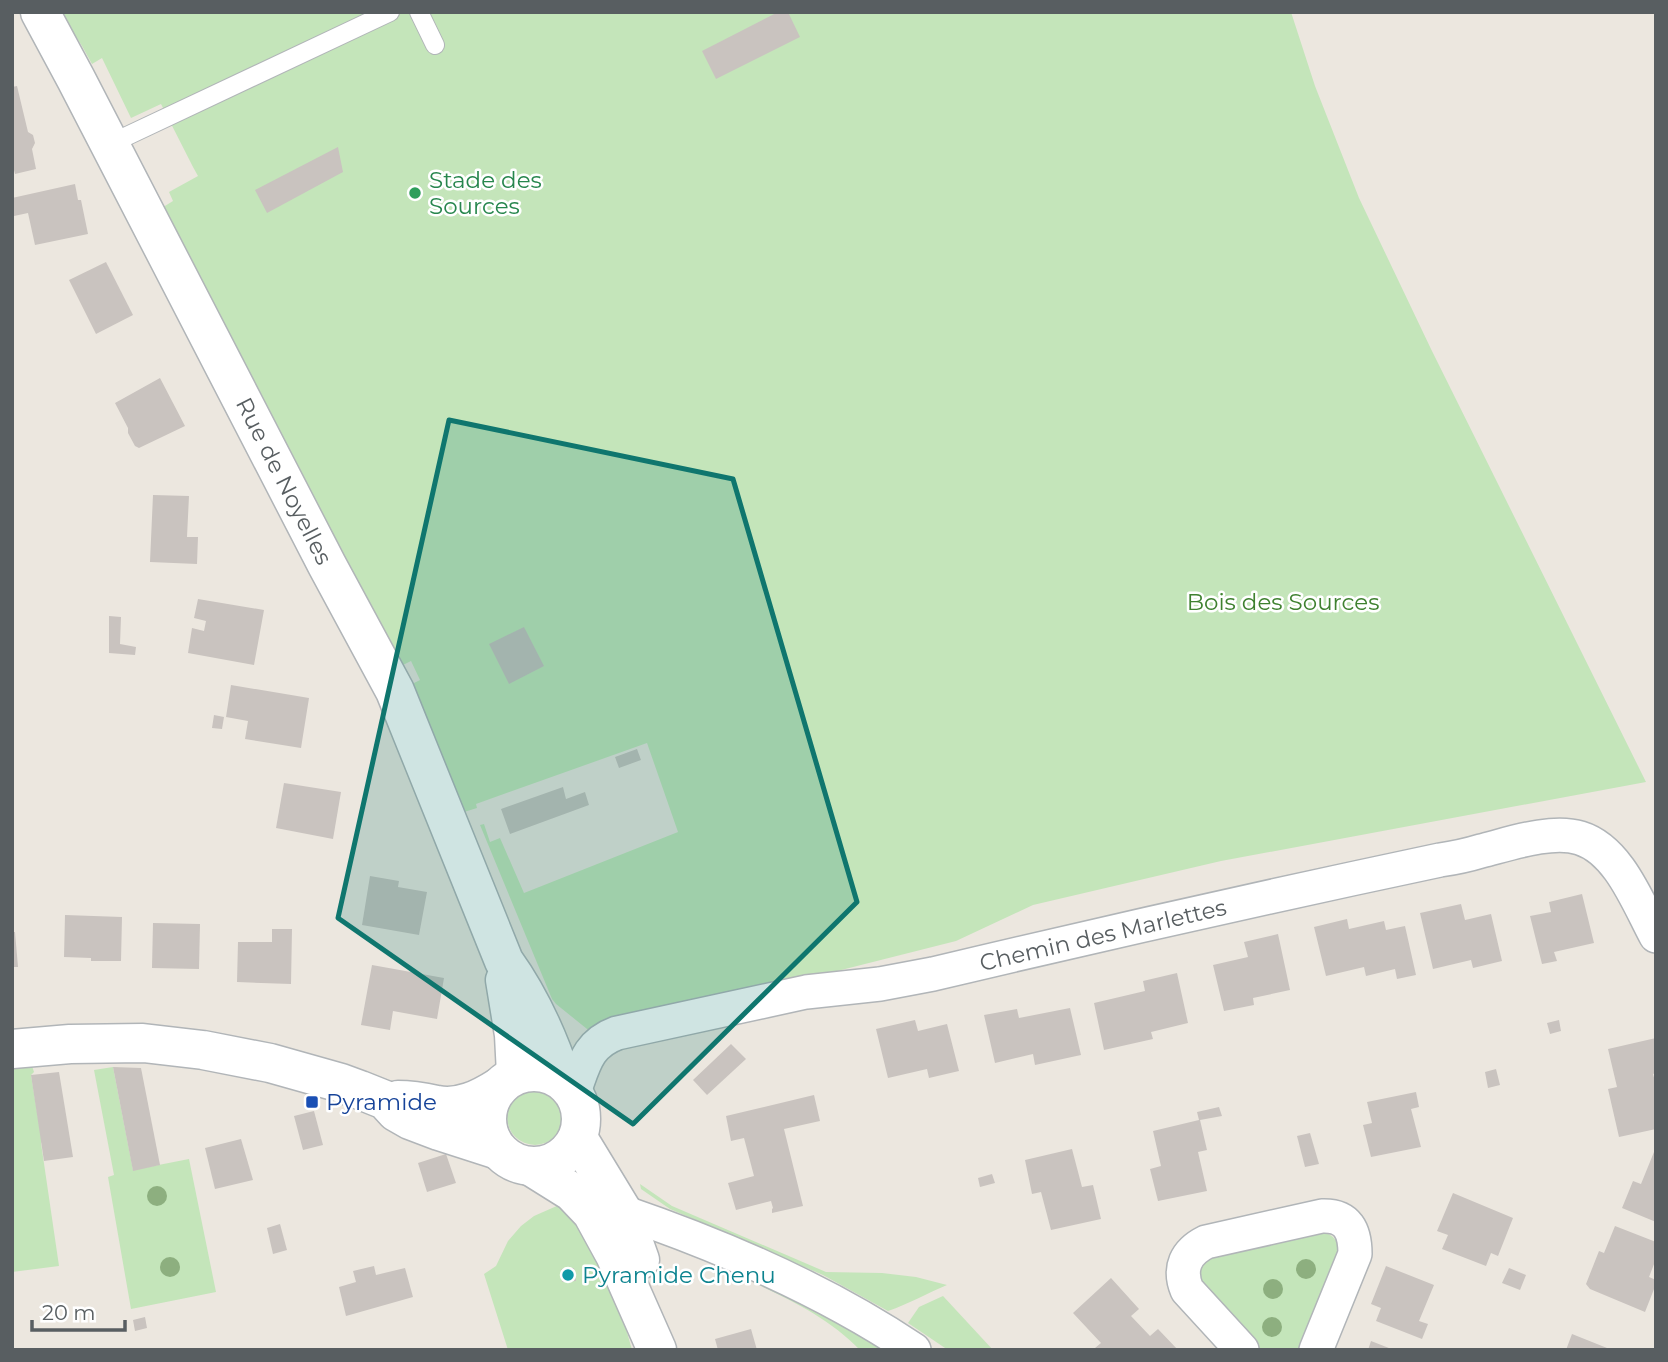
<svg xmlns="http://www.w3.org/2000/svg" width="1668" height="1362" viewBox="0 0 1668 1362" font-family="Montserrat,sans-serif">
<style>
.green{fill:#c4e5ba}
.building{fill:#c9c3bf}
.lines{fill:none;stroke-linecap:round;stroke-linejoin:round}
.service-casing{stroke:#b1b5b8;stroke-width:20}
.minor-casing{stroke:#b1b5b8;stroke-width:36}
.tertiary-casing{stroke:#b1b5b8;stroke-width:41}
.service{stroke:#fff;stroke-width:18}
.minor{stroke:#fff;stroke-width:33}
.tertiary{stroke:#fff;stroke-width:38}
.tree{fill:#8daf7f}
.marked{fill:#0f766e;fill-opacity:0.2;stroke:#0f766e;stroke-width:5;stroke-linejoin:round}
.leisure-dot{fill:#2e9e5b;stroke:#fff;stroke-width:2.5}
.transit-dot{fill:#1a4fb4;stroke:#fff;stroke-width:2.5}
.culture-dot{fill:#0f9aa8;stroke:#fff;stroke-width:2.5}
.labels{text-anchor:middle;stroke-width:5;stroke-linejoin:round;paint-order:stroke}
.leisure-label{font-size:23px;fill:#27864d;stroke:#fff;text-anchor:start}
.street-label{font-size:23px;fill:#585e61;stroke:#fff}
.park-label{font-size:23px;fill:#3f8130;stroke:#fff}
.transit-label{font-size:23px;fill:#164399;stroke:#fff;text-anchor:start}
.culture-label{font-size:23px;fill:#0d838f;stroke:#fff;text-anchor:start}
</style>
<rect width="100%" height="100%" fill="#ece7df"/>
<g class="green">
<path d="M60 12H1291L1315 86 1359 198 1431 349 1646 782 1221 861 1033 905 956 941 592 1033 556 1004 552 999 480 825 484 824 490 842 500 838 524 893 678 832 647 743 476 804 477 808 461 813 408 686 420 680 411 661 399 667 160 209 173 201 169 192 198 176 193 167 161 104 131 118 102 58 92 64 82 46Z"/>
<path d="M32 1066 34 1072 31 1075 42 1142 41 1143 59 1266 12 1272V1067Z"/>
<path d="M113 1067 133 1170 189 1159 216 1292 131 1309 108 1177 114 1175 94 1070Z"/>
<circle cx="535" cy="1117" r="28"/>
<path d="M640 1184 672 1206 826 1272 882 1273 916 1277 947 1285C927 1293 909 1304 888 1311L823 1275 670 1209 641 1189Z"/>
<path d="M559 1205 579 1225 618 1300 632 1350H508L484 1274 496 1266 508 1241 521 1226 534 1216Z"/>
<path d="M1312 1231C1328 1233 1334 1233 1340 1249L1303 1346 1300 1350H1260L1203 1291 1199 1270 1206 1257Z"/>
<path d="M681 1242 892 1350H860C832 1321 797 1303 761 1286 735 1273 709 1260 683 1248Z"/>
<path d="M943 1296 993 1350H948L908 1323 919 1307Z"/>
</g>
<g class="building">
<path d="M778 12H788L800 37 716 79 702 51Z"/>
<path d="M17 86 28 132 33 135 35 143 32 149 36 169 15 174 14 170H12V87Z"/>
<path d="M338 147 343 172 267 213 255 190Z"/>
<path d="M75 184 78 200H81L88 234 35 245 28 213 14 216 12 198Z"/>
<path d="M106 262 133 315 96 334 69 280Z"/>
<path d="M160 378 185 426 139 448 135 446 128 433V428L115 403Z"/>
<path d="M153 495 189 496 187 537H198L197 564 150 562Z"/>
<path d="M198 599 264 610 254 665 188 653 192 628 204 631 206 621 194 618Z"/>
<path d="M109 616 121 617 120 644 136 647 135 655 109 653Z"/>
<path d="M524 627 544 666 509 684 489 644Z"/>
<path d="M231 685 309 698 301 748 245 739 248 721 226 717Z"/>
<path d="M214 715 224 717 222 729 212 728Z"/>
<path d="M637 749 641 760 619 768 615 757Z"/>
<path d="M284 783 341 792 333 839 276 828Z"/>
<path d="M563 787 566 799 585 792 589 805 510 834 501 809Z"/>
<path d="M370 876 399 881 398 887 427 892 419 935 362 925Z"/>
<path d="M1582 894 1594 943 1554 952 1557 961 1542 964 1530 916 1551 912 1549 902Z"/>
<path d="M1461 904 1465 920 1491 914 1502 961 1473 968 1471 960 1433 969 1420 913Z"/>
<path d="M65 915 122 917 121 961H91V958L64 957Z"/>
<path d="M1347 919 1349 929 1384 921 1386 930 1405 926 1416 975 1397 979 1395 969 1366 976 1364 967 1326 976 1314 927Z"/>
<path d="M153 923 200 924 199 969 152 968Z"/>
<path d="M272 929H292L291 984 237 982 238 942H272Z"/>
<path d="M12 932H15L18 967H12Z"/>
<path d="M1278 934 1290 990 1253 998 1254 1005 1224 1011 1213 965 1248 957 1244 942Z"/>
<path d="M372 965 444 978 437 1019 393 1011 390 1030 361 1025Z"/>
<path d="M1177 973 1188 1023 1151 1032 1153 1039 1104 1050 1094 1003 1145 991 1143 981Z"/>
<path d="M1070 1008 1081 1055 1035 1065 1033 1054 995 1063 984 1015 1017 1009 1019 1018Z"/>
<path d="M915 1020 918 1031 947 1024 959 1071 929 1078 927 1069 888 1078 876 1029Z"/>
<path d="M1559 1020 1561 1031 1550 1034 1547 1023Z"/>
<path d="M1656 1038V1073L1653 1074 1656 1085V1129L1619 1137 1608 1089 1617 1087 1608 1049Z"/>
<path d="M731 1044 746 1059 707 1095 693 1080Z"/>
<path d="M113 1067 141 1068 160 1165 133 1171Z"/>
<path d="M1496 1069 1500 1085 1488 1088 1485 1072Z"/>
<path d="M59 1072 73 1157 44 1161 31 1075Z"/>
<path d="M1416 1092 1419 1107 1411 1109 1421 1147 1371 1157 1363 1125 1372 1123 1367 1102Z"/>
<path d="M814 1095 820 1121 784 1129 803 1206 772 1213V1209L773 1208 771 1201 736 1210 728 1183 754 1176 744 1138 731 1141 726 1116Z"/>
<path d="M1219 1107 1222 1116 1200 1120 1207 1150 1198 1152 1207 1191 1158 1201 1150 1169 1161 1166 1153 1131 1199 1120 1197 1112Z"/>
<path d="M314 1111 323 1145 303 1150 294 1116Z"/>
<path d="M1310 1133 1319 1164 1305 1167 1297 1136Z"/>
<path d="M241 1139 253 1180 215 1189 205 1148Z"/>
<path d="M1656 1147V1222L1622 1208 1633 1181 1641 1184Z"/>
<path d="M1072 1149 1082 1187 1093 1185 1101 1219 1051 1230 1041 1192 1032 1194 1025 1160Z"/>
<path d="M446 1154 456 1183 427 1192 418 1163Z"/>
<path d="M992 1174 995 1183 980 1187 978 1178Z"/>
<path d="M1453 1193 1513 1218 1498 1256 1491 1253 1486 1266 1442 1249 1448 1235 1437 1231Z"/>
<path d="M280 1224 287 1250 273 1254 267 1228Z"/>
<path d="M1615 1226 1656 1242V1259L1649 1277 1656 1280V1284L1645 1312 1590 1289 1586 1284 1599 1251 1604 1253Z"/>
<path d="M374 1266 376 1275 405 1268 413 1297 346 1316 339 1287 356 1282 353 1271Z"/>
<path d="M1386 1266 1434 1285 1419 1321 1428 1324 1422 1339 1376 1321 1381 1308 1371 1304Z"/>
<path d="M574 1268 576 1281 562 1282 561 1269Z"/>
<path d="M1509 1268 1526 1275 1520 1290 1502 1283Z"/>
<path d="M1111 1278 1139 1309 1131 1316 1150 1336 1158 1329 1178 1350H1096L1095 1348 1101 1343 1073 1313Z"/>
<path d="M145 1317 147 1328 135 1331 133 1320Z"/>
<path d="M751 1329 757 1350H718L715 1339Z"/>
<path d="M1572 1334 1612 1350H1566Z"/>
<path d="M1371 1341 1394 1350H1368Z"/>
</g>
<g class="lines">
<g class="service-casing">
<g id="service">
<path d="M419 12 435 45"/>
<path d="M110 144 390 12"/>
</g>
</g>
<g class="minor-casing">
<g id="minor">
<path d="M574 1092C584 1065 587 1044 617 1033L806 992 880 984 933 974C1101 934 1270 896 1440 860 1454 858 1468 855 1481 851 1509 844 1552 829 1580 838 1619 850 1638 903 1656 936"/>
<path d="M623 1212C725 1247 825 1290 914 1350"/>
<path d="M1242 1350 1187 1290C1178 1268 1186 1252 1206 1242L1322 1216C1348 1215 1355 1231 1355 1254L1316 1350"/>
</g>
</g>
<g class="tertiary-casing">
<g id="tertiary">
<path d="M40 12 76 79 327 565 395 691 504 961C530 997 548 1037 562 1079"/>
<path d="M505 980 514 1035 516 1074"/>
<path d="M12 1049 70 1044 143 1043 203 1050 270 1063 341 1083 360 1090 385 1100 396 1112 410 1120 439 1131 498 1150"/>
<circle cx="534" cy="1119" r="47"/>
<path d="M398 1100C412 1100 423 1102 437 1105 460 1109 480 1099 499 1087"/>
<path d="M578 1138 623 1212 640 1260"/>
<path d="M532 1167 572 1192 592 1213 615 1255 657 1350"/>
</g>
</g>
<use href="#service" class="service"/>
<use href="#minor" class="minor"/>
<use href="#tertiary" class="tertiary"/>
</g>
<g class="tree">
<circle cx="157" cy="1196" r="10"/>
<circle cx="170" cy="1267" r="10"/>
<circle cx="1306" cy="1269" r="10"/>
<circle cx="1273" cy="1289" r="10"/>
<circle cx="1272" cy="1327" r="10"/>
</g>
<path class="marked" d="M449 420 733 479 857 902 633 1124 338 918Z"/>
<circle class="leisure-dot" cx="415" cy="193" r="7"/>
<rect class="transit-dot" x="305" y="1095" width="14" height="14" rx="3.5"/>
<circle class="culture-dot" cx="568" cy="1275" r="7"/>
<g class="labels">
<g class="leisure-label">
<text x="429" y="188">Stade des<tspan x="429" dy="26">Sources</tspan></text>
</g>
<g class="street-label">
<text transform="translate(284 481) rotate(63)" y="8">Rue de Noyelles</text>
<text transform="translate(1103 935) rotate(-13)" y="8">Chemin des Marlettes</text>
</g>
<g class="park-label">
<text x="1283" y="610">Bois des Sources</text>
</g>
<g class="transit-label">
<text x="326" y="1110">Pyramide</text>
</g>
<g class="culture-label">
<text x="582" y="1283">Pyramide Chenu</text>
</g>
</g>
<rect width="1668" height="1362" fill="none" stroke="#585e61" stroke-width="28"/>
<path d="M32 1320v10h93v-10" fill="none" stroke="#585e61" stroke-width="3.5"/>
<text x="42" y="1320" font-size="21" fill="#585e61" stroke="#ffffff" stroke-width="5" paint-order="stroke">20 m</text>
</svg>
